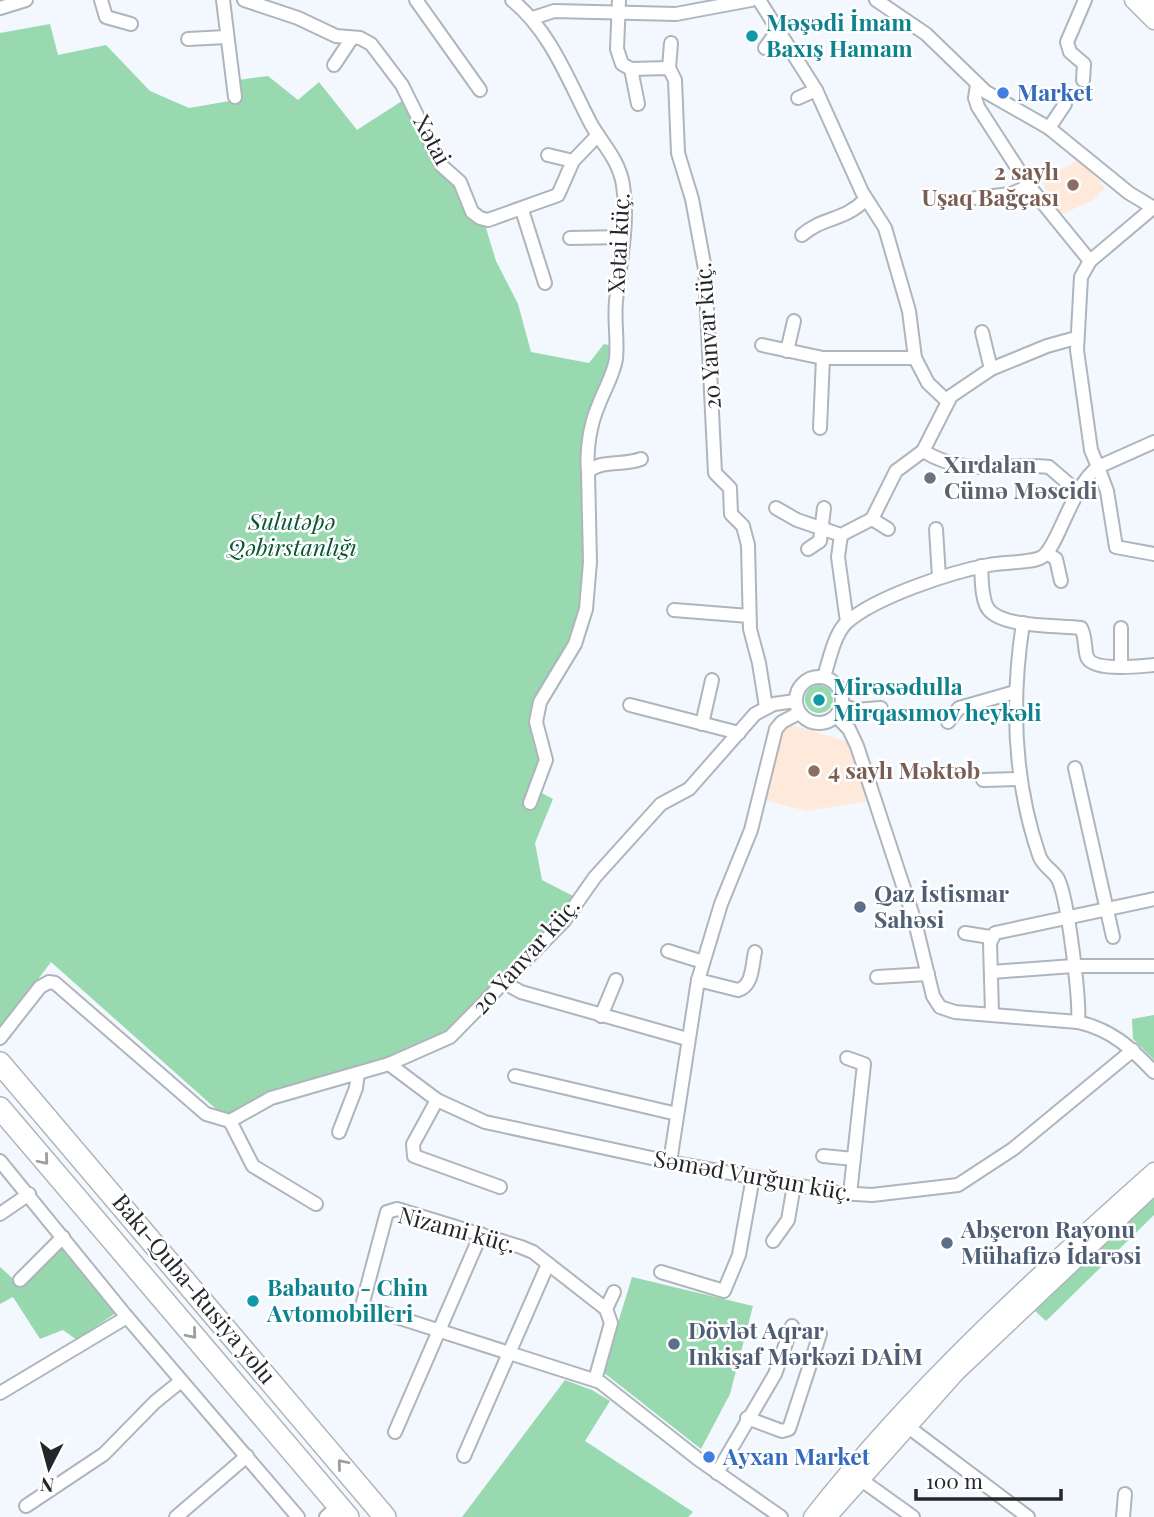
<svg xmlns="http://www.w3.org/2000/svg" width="1154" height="1517" viewBox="0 0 1154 1517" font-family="'Playfair Display',serif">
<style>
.education{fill:#ffe9db}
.green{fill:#98d9af}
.forest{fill:#97d8ae}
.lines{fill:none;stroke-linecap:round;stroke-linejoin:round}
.street-casing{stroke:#aeb5bc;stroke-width:16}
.secondary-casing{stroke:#aeb5bc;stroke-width:19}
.highway-casing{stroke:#aeb5bc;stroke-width:24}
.street{stroke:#fff;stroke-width:12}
.secondary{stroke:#fff;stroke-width:16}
.highway{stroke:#fff;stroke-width:21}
.oneway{stroke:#9d9e9f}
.culture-dot{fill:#0f9aa8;stroke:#fff;stroke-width:2.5}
.shop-dot{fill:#3f7fe0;stroke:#fff;stroke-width:2.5}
.education-dot{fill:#8d6e63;stroke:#fff;stroke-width:2.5}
.worship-dot{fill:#6b7280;stroke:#fff;stroke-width:2.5}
.service-dot{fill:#5c6f8a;stroke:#fff;stroke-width:2.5}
.labels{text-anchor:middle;stroke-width:5;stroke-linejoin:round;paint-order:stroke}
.culture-label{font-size:23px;font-weight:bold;fill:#0d838f;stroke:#fff;text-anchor:start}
.shop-label{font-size:23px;font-weight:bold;fill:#366cbe;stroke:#fff;text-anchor:start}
.street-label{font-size:23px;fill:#25272a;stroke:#fff}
.education-label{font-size:23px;font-weight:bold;fill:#785e54;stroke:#fff;text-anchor:end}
.worship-label{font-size:23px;font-weight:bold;fill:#5b616d;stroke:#fff;text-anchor:start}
.park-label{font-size:23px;font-style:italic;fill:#065731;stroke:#fff}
.service-label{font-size:23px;font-weight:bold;fill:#4e5e75;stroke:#fff;text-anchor:start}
</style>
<rect width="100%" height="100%" fill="#f2f8fe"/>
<g class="education">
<path d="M1080 159 1105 188 1093 200 1060 215 1041 181Z"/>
<path d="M785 723 848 742 868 801 807 811 763 800Z"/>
</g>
<g class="green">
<path d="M50 24 58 55 106 45 150 91 189 108 241 99 238 80 268 76 298 100 319 82 357 130 405 99 454 182 485 225 496 261 518 304 531 352 589 363 604 344 613 346 586 460 583 597 576 635 538 695 542 758 532 788 553 799 535 843 542 880 575 897 561 920 452 1031 416 1048 267 1095 225 1117 51 962 0 1030V33Z"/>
<circle cx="819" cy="699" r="14"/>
<path d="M1154 1015V1060L1133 1039 1132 1019Z"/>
<path d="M1154 1196V1215L1046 1321 1032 1308Z"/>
<path d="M632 1277 753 1306 730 1394 701 1449 603 1372Z"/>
<path d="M565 1380 592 1390 610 1401 585 1441 693 1512 688 1517H462Z"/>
</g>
<path class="forest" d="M63 1247 117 1312 77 1340 63 1330 40 1339 13 1297 0 1304V1267L21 1286Z"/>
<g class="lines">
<g class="street-casing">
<g id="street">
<path d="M101 0 106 17 131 24"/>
<path d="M223 0 235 97"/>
<path d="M244 0 298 18 336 36 360 38 371 44 402 85 442 166 460 182 472 212 480 218 488 220 558 195 573 161 598 135"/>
<path d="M416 0 480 90"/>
<path d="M512 0C551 32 568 80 591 124 603 145 619 160 623 185 629 223 620 263 616 301 614 321 618 340 616 359 613 376 605 388 599 404 590 424 586 450 588 472"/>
<path d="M619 0 617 49 622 64 631 69 669 68 675 80 678 153 692 199 705 269 715 473 730 488 731 514 743 526 748 545 750 629 759 663 766 707"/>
<path d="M759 0 816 90 862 192 885 228 909 311 915 358 928 383 947 401"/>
<path d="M876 0 926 34 986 92 1049 128 1129 193 1154 208"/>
<path d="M0 8 26 0"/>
<path d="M533 18 554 11 676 14 751 0"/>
<path d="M188 39 226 37"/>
<path d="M765 48 778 30"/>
<path d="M334 65 352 38"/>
<path d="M669 68 671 43"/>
<path d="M631 69 638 104"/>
<path d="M1083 80 1084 64 1070 52 1067 42 1085 0"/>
<path d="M977 85 975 98 978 107 1029 186 1090 261"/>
<path d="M798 98 816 90"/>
<path d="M1049 128 1065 104"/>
<path d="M548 155 573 161"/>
<path d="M976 198 1011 194 1029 186"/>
<path d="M522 210 545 283"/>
<path d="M802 235C824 216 843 222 866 199"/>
<path d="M570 238 623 237"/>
<path d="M982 332 991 369"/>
<path d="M762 345 823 358H915"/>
<path d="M787 351 794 321"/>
<path d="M820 428 823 358"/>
<path d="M1154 442 1098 467 1107 491 1116 547 1154 554"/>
<path d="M923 451C968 478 1001 462 1049 467L1077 491"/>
<path d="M776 508 797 520 841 535 872 519 896 471 923 451 951 396 991 369 1047 346 1076 338"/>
<path d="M872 519 888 529"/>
<path d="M936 529 939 577"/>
<path d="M841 535 838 557 847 622"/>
<path d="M808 549 820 541 824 508"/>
<path d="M1047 553 1056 559 1061 581"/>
<path d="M981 566C982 578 981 601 989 610 1004 628 1060 625 1081 628 1086 637 1084 647 1087 657 1093 672 1141 666 1154 665"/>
<path d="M674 610 749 616"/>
<path d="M1023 623C1011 701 1013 779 1039 855 1042 866 1053 870 1058 879 1068 899 1080 999 1078 1022"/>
<path d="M1121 628V667"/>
<circle cx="819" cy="700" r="23"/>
<path d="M824 677C829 661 834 635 846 623 875 597 951 572 989 565 1002 562 1033 563 1042 557 1058 548 1071 487 1098 467L1091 450 1077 350 1081 277 1090 261 1154 207"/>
<path d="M630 705 739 733"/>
<path d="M842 705 855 710 881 708"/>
<path d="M836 716 849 729 857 746 915 922 933 996 940 1007 955 1012 1078 1022C1112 1030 1130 1047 1154 1072"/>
<path d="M948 722 959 708 1015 692"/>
<path d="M702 724 712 680"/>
<path d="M1075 768 1113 937"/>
<path d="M983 780 1019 779"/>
<path d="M530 803 546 760 536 722 540 702 575 644 586 609 590 562 588 472C601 459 624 466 641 459"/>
<path d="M965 933 990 937"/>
<path d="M668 951 703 962"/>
<path d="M992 972 1073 966H1154"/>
<path d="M877 977 928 974"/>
<path d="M698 980 738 990C753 986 752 965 755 952"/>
<path d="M503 982 521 992 687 1039"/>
<path d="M992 1013 990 943 995 933 1154 899"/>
<path d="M601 1016 616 980"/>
<path d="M0 1038 40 987 49 982 55 983 206 1114 230 1121 271 1098 389 1064 450 1037 564 921 595 877 661 804 689 789 755 714 774 704 795 701"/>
<path d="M847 1058 864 1064 850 1194"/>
<path d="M389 1064 437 1100 485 1122 670 1162 839 1193 872 1195 958 1185 1013 1149 1133 1050"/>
<path d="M515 1076 677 1114"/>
<path d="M437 1100 413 1144 414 1156 500 1187"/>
<path d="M230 1121 253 1166 316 1204"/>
<path d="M339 1132 356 1088 358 1073"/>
<path d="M823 1156 854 1159"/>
<path d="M0 1161 127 1317 298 1517"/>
<path d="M670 1162 698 980 721 904 751 830 776 729 782 722 799 713"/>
<path d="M0 1214 29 1194"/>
<path d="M773 1241 788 1220 794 1185"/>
<path d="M661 1272 724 1291 739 1255 753 1177"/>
<path d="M20 1280 63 1237"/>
<path d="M606 1309 614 1292"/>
<path d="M595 1380 611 1323 606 1309 533 1252 521 1247 397 1209 387 1212 362 1306 600 1382 698 1459 781 1517"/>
<path d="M0 1393 127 1317"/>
<path d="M747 1418 782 1431 789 1429 820 1334"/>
<path d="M907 1426 1028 1517"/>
<path d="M395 1432 481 1234"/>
<path d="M464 1456 548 1264"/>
<path d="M717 1473 775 1374 792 1326"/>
<path d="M860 1479 913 1517"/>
<path d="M26 1506 104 1454 155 1402 181 1381"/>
<path d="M176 1517 247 1456"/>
<path d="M326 1517 338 1506"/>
<path d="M1123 1517 1125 1494"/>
</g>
</g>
<g class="secondary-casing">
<g id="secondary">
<path d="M1133 0 1154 21"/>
<path d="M1149 0 1154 5"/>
<path d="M812 1517C912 1389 1033 1279 1154 1171"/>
<path d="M828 1517 957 1372 1154 1186"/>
</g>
</g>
<g class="highway-casing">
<g id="highway">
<path d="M0 1063 385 1517"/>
<path d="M0 1108 348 1517"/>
</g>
</g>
<use href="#street" class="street"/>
<use href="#secondary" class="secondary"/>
<use href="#highway" class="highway"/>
</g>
<defs><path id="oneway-chevron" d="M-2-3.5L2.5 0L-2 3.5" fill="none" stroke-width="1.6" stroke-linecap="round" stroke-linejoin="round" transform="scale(1.75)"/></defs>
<g class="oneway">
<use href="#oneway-chevron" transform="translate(44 1160) rotate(50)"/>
<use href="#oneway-chevron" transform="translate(192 1334) rotate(50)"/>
<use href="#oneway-chevron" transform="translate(342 1464) rotate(-130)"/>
</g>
<g class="culture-dot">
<circle cx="752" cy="36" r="7"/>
<circle cx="819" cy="700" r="7"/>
<circle cx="253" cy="1301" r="7"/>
</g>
<g class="shop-dot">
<circle cx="1003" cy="93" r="7"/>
<circle cx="709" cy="1457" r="7"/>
</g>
<g class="education-dot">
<circle cx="1073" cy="185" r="7"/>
<circle cx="814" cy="771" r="7"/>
</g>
<circle class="worship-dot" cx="930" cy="478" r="7"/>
<g class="service-dot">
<circle cx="860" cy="907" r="7"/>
<circle cx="947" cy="1243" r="7"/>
<circle cx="674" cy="1344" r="7"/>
</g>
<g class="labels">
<g class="culture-label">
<text x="766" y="31">Məşədi İmam<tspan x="766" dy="26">Baxış Hamam</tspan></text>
<text x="833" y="695">Mirəsədulla<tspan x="833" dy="26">Mirqasımov heykəli</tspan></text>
<text x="267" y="1296">Babauto - Chin<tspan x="267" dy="26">Avtomobilleri</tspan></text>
</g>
<g class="shop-label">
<text x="1017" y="101">Market</text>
<text x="723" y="1465">Ayxan Market</text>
</g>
<g class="street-label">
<text transform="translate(432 140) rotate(62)" y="8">Xətai</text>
<text transform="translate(619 243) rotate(-87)" y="8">Xətai küç.</text>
<text transform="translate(708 336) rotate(-94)" y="8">20 Yanvar küç.</text>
<text transform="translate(526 956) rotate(-48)" y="8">20 Yanvar küç.</text>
<text transform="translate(753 1176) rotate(10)" y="8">Səməd Vurğun küç.</text>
<text transform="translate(457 1230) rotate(15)" y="8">Nizami küç.</text>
<text transform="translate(194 1289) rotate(50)" y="8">Bakı-Quba-Rusiya yolu</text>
</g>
<g class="education-label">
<text x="1059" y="180">2 saylı<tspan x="1059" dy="26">Uşaq Bağçası</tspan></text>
<text x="828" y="779" text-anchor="start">4 saylı Məktəb</text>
</g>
<g class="worship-label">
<text x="944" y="473">Xırdalan<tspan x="944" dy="26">Cümə Məscidi</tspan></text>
</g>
<g class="park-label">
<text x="292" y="530">Sulutəpə<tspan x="292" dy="26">Qəbirstanlığı</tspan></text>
</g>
<g class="service-label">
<text x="874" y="902">Qaz İstismar<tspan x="874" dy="26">Sahəsi</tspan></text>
<text x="961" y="1238">Abşeron Rayonu<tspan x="961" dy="26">Mühafizə İdarəsi</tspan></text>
<text x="688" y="1339">Dövlət Aqrar<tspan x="688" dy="26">Inkişaf Mərkəzi DAİM</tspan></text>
</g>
</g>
<g transform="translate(49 1468) rotate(186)" stroke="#ffffff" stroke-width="5" paint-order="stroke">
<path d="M0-5L12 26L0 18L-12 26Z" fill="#25272a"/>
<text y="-10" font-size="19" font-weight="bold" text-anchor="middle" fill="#25272a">N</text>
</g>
<path d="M916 1489v10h145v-10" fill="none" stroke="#25272a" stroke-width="3.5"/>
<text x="926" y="1489" font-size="21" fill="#25272a" stroke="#ffffff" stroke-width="5" paint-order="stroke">100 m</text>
</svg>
